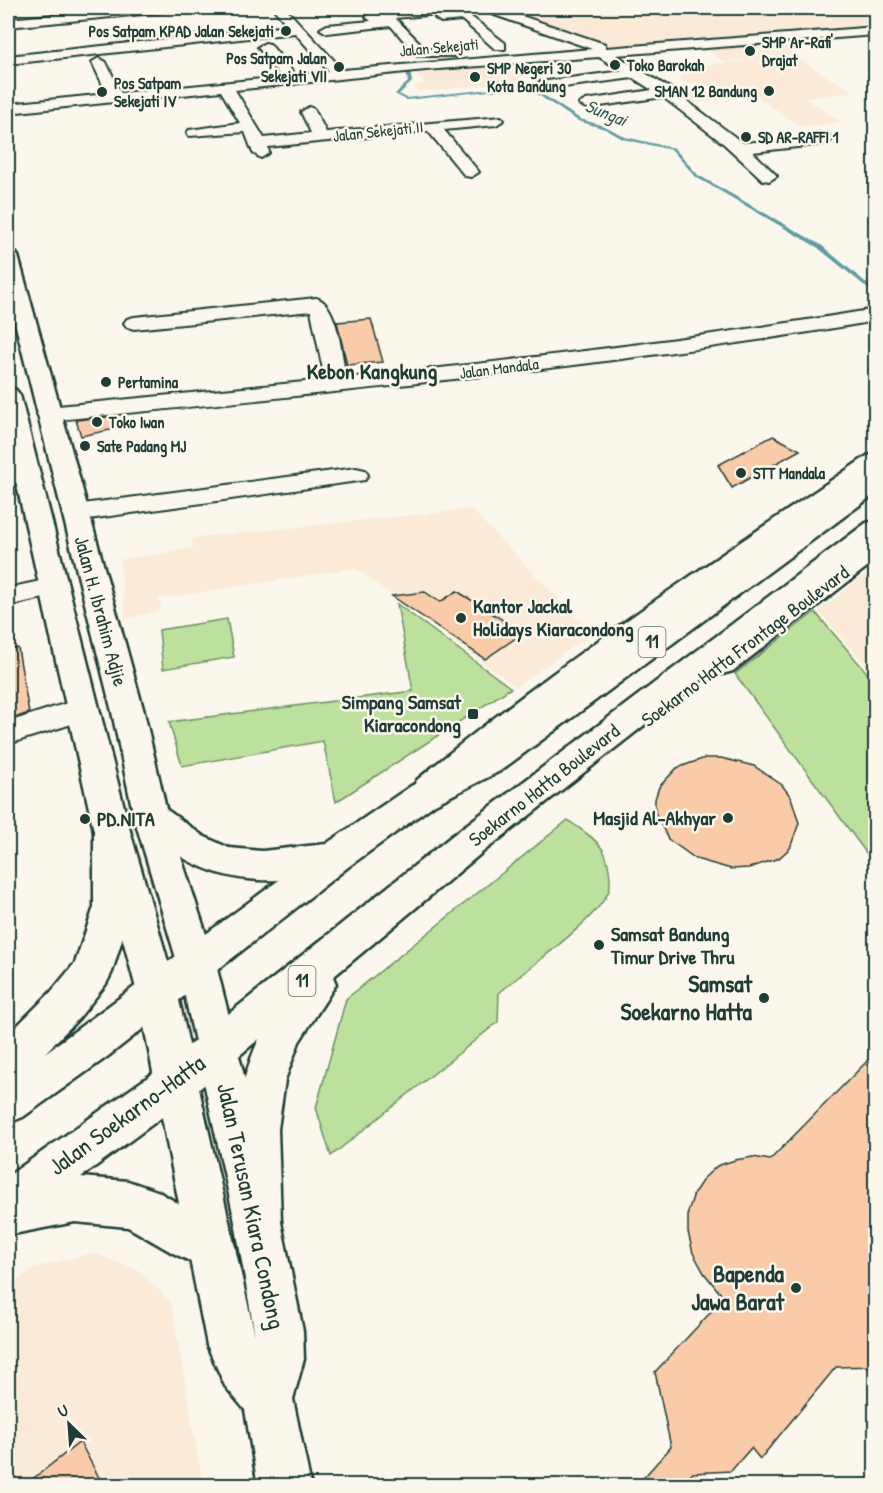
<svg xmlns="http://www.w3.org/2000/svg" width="883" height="1493" viewBox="0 0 883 1493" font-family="'Patrick Hand',sans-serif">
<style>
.built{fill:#fbead8}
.green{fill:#bbe19c;stroke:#6d8f68;stroke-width:1.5}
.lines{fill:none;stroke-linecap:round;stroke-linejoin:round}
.stream{fill:#5f9ba1;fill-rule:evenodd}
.building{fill:#facba9;stroke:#1f3d34;stroke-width:1.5}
.minor-casing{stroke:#1f3d34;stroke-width:4}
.major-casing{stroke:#1f3d34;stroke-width:5}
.highway-casing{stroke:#1f3d34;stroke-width:5}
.minor{fill:#fbf7ec;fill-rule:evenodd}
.major{fill:#fbf7ec;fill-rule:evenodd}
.highway{fill:#fbf7ec;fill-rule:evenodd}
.poi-dot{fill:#1f3d34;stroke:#fbf7ec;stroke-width:2}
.labels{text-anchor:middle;stroke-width:5;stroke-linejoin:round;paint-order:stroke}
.far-poi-label{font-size:16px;font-weight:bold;fill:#1f3d34;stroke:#fbf7ec;text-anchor:start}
.far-street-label{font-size:16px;fill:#1f3d34;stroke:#fbf7ec}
.far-water-label{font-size:18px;font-style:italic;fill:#345c58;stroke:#fbf7ec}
.shield{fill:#fbf7ec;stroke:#61756b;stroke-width:1.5}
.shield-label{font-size:18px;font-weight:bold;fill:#1f3d34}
.poi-label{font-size:20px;font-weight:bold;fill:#1f3d34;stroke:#fbf7ec;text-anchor:start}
.street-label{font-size:20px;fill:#1f3d34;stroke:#fbf7ec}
.far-district-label{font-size:22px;font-weight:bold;fill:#1f3d34;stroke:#fbf7ec}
.near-poi-label{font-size:24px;font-weight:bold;fill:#1f3d34;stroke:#fbf7ec;text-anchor:end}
.near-street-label{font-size:24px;fill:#1f3d34;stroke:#fbf7ec}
</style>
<rect width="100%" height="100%" fill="#fbf7ec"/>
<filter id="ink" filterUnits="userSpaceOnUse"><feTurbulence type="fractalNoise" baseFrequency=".0167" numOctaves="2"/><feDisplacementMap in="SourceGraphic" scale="12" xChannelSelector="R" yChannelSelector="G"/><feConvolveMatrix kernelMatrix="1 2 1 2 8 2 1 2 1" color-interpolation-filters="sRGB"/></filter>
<g filter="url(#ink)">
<g class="built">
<path d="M496 8H849L875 24V31L619 49Z"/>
<path d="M774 40 796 55 794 56 853 92 805 98 841 122 802 127 756 96 688 104 673 92 701 88 694 83 685 84 677 78 684 77 677 73 660 74 655 71 759 59 724 62 704 46Z"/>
<path d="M530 59 540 68 534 69 541 76 522 78 524 81 418 92 413 86 425 84 414 71Z"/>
<path d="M471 509 592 633 516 687 355 568 159 599 161 610 126 619 120 560 193 548 192 538Z"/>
<path d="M875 566V676L818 611Z"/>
<path d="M93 1253 138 1270 171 1302 203 1485H8V1287L34 1268Z"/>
</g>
<g class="green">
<path d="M397 604 511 688 336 802 323 741 182 766 169 722 413 691Z"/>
<path d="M815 612 875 682V865L735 674Z"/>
<path d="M227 619 234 657 163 669 159 630Z"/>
<path d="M568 820C579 829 595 837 603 850 608 859 612 879 609 890 600 918 524 971 499 993L498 1022 331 1156 316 1108 346 999Z"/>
</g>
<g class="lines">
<path class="stream" d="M402 64 410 72 412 82 399 94 407 98 528 85 580 119 607 127 625 137 674 148 698 175 821 245 876 291V295L817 247 696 177 672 150 623 139 605 129 578 121 526 87 406 100 395 94 408 82 406 72 400 66 368 69 366 68Z"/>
</g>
<g class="building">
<path d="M371 319 383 362 347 365 337 322Z"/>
<path d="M116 416 120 428 81 436 76 420Z"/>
<path d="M773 436 800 450 732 488 718 465Z"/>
<path d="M457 591 523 633 485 659 392 596 425 592 440 602Z"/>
<path d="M18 648 29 713 8 720V649Z"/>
<path d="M705 758H721L754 766 782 785 791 797 799 823 790 848 779 858 749 868 731 869 696 859 668 839 655 812V799L659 787 677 768Z"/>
<path d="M876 1052V1206L870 1212 876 1232V1366L836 1367 760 1459 751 1448 731 1471 693 1473 682 1485H637L671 1447 655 1372 724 1298 704 1273 693 1253 688 1232V1212L694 1193 704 1178 717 1166 735 1160 753 1157 770 1160Z"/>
<path d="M80 1442 103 1485H25Z"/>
</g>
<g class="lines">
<g class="minor-casing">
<g id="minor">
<path d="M129 8H169L163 12 8 27V19Z"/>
<path d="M273 8H285L343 70 592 49 483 11 481 8H498L605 44 606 48 876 27V35L616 55 671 89 743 143 830 136 832 139 830 142 824 144 753 152 777 176 769 181 763 180 724 144 663 97 586 108 579 104 586 100 652 90 633 78 540 90 533 86 540 82 622 71 599 57 425 70 235 90 264 138 311 133 301 112 309 107 314 109 326 132 501 117 504 120 496 125 444 130 479 172 471 177 465 176 428 131 268 147 269 153 261 158 253 153 245 132 189 136 187 133 189 130 240 123 221 91 8 113V104L107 94 92 62 99 58 106 62 121 93 281 77 258 47 265 43 270 44 295 75 329 72 295 33 8 64V56L288 26Z"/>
<path d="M428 8H466L460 12 395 18 426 49H454L461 53 459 56H417L391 26 327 33 320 29 327 25 371 21 366 17 372 13Z"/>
<path d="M465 12 505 43V49H495L462 20 441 22 435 18 441 14Z"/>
<path d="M316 298C338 303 342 357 346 378 523 360 700 338 876 309V321C601 368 325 393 48 421L40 419 37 414 40 409 48 407 325 380 311 311 134 329 127 327 124 323 127 319 134 317Z"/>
<path d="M26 467 35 469 38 474 35 479 8 484V470Z"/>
<path d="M356 468 365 470 368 475 365 480 75 521 66 518 62 513 66 508 75 505Z"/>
<path d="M54 578 64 581 68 587 64 593 8 606V588Z"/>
<path d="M83 698 94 701 98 709 94 717 8 744V722Z"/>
</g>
</g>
<g class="major-casing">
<g id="major">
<path d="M8 250 15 252 18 256 144 712 168 817 216 965 281 1222 303 1331 304 1359 293 1399 311 1486H258L245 1410 225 1386 207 1345 138 996 94 831 8 445V388L16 390 20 395 130 831 178 996 255 1336 235 1222 178 965 134 817 112 712 8 294Z"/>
<path d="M876 454V473L601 668 493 753 441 798 429 802 417 798 412 789 417 780C559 661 714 561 867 456Z"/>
<path d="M876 538V560L733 671 722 674 711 671 707 663 711 655 866 540Z"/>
</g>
</g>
<g class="highway-casing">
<g id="highway">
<path d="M876 472V493L500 771 435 804 348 867 107 1057 23 1117 8 1123V1035L51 992 75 963 94 907V831L100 821 112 817 124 821 130 831 132 907 112 972 106 984 79 1018 45 1053 279 880C231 882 194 869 157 840 147 832 139 828 134 817L139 807 151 803 163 807 203 836 229 848 262 851 326 844 411 786 476 753 867 475Z"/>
<path d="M876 521V543L479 855 333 977 336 984 299 1042 285 1080 278 1129 281 1222 274 1238 258 1245 242 1238 235 1222C235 1155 230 1103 259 1039L192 1095 81 1177 128 1181 157 1191 229 1233 236 1249 229 1265 213 1272 173 1253 128 1227 75 1222 8 1235V1176L162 1067 453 835 866 523Z"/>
</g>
</g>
<use href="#minor" class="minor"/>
<use href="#major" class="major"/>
<use href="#highway" class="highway"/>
</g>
</g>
<g class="poi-dot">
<circle cx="286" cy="31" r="6"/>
<circle cx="750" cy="51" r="6"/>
<circle cx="615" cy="65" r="6"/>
<circle cx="339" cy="67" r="6"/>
<circle cx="475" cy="77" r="6"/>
<circle cx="769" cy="91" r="6"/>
<circle cx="102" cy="92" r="6"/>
<circle cx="746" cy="137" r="6"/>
<circle cx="106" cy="382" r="6"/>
<circle cx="97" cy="422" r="6"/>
<circle cx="85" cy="446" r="6"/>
<circle cx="741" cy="473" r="6"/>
<circle cx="461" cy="618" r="6"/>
<rect x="467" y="708" width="12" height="12" rx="3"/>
<circle cx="728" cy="818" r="6"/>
<circle cx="85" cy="819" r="6"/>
<circle cx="599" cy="945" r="6"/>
<circle cx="764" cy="998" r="6"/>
<circle cx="796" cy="1288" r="6"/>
</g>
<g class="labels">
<g class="far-poi-label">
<text x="274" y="37" text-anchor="end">Pos Satpam KPAD Jalan Sekejati</text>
<text x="762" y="48">SMP Ar-Rafi'<tspan x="762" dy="18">Drajat</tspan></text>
<text x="327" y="64" text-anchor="end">Pos Satpam Jalan<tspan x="327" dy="18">Sekejati VII</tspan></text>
<text x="627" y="71">Toko Barokah</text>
<text x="487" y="74">SMP Negeri 30<tspan x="487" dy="18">Kota Bandung</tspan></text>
<text x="114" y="89">Pos Satpam<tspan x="114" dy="18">Sekejati IV</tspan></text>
<text x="757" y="97" text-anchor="end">SMAN 12 Bandung</text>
<text x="758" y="143">SD AR-RAFFI 1</text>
<text x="118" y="388">Pertamina</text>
<text x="109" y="428">Toko Iwan</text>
<text x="97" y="452">Sate Padang MJ</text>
<text x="753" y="479">STT Mandala</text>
</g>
<g class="far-street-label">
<text transform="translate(439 47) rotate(-5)" y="6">Jalan Sekejati</text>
<text transform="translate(378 131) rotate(-6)" y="6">Jalan Sekejati II</text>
<text transform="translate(499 368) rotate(-7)" y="6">Jalan Mandala</text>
</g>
<g class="far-water-label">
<text transform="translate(606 113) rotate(22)" y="6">Sungai</text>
</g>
<g class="shield">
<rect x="638.5" y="627" width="27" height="30" rx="4.5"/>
<rect x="288.5" y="966" width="27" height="30" rx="4.5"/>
</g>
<g class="shield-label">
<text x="652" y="648">11</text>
<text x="302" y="987">11</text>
</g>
<g class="poi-label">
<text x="473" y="613">Kantor Jackal<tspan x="473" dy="23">Holidays Kiaracondong</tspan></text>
<text x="461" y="709" text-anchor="end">Simpang Samsat<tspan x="461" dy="23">Kiaracondong</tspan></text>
<text x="716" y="825" text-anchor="end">Masjid Al-Akhyar</text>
<text x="97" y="826">PD.NITA</text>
<text x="611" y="941">Samsat Bandung<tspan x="611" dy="23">Timur Drive Thru</tspan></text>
</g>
<g class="street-label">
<text transform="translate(101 611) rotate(75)" y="7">Jalan H. Ibrahim Adjie</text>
<text transform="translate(745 646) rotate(-37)" y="7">Soekarno Hatta Frontage Boulevard</text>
<text transform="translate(544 785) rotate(-38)" y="7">Soekarno Hatta Boulevard</text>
</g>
<g class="far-district-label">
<text x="372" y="379">Kebon Kangkung</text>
</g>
<g class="near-poi-label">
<text x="752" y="992">Samsat<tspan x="752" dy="28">Soekarno Hatta</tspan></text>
<text x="784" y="1282">Bapenda<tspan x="784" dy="28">Jawa Barat</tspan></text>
</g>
<g class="near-street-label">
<text transform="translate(127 1115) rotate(-36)" y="8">Jalan Soekarno-Hatta</text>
<text transform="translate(251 1206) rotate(78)" y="8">Jalan Terusan Kiara Condong</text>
</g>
</g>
<rect width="883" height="1493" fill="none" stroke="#fbf7ec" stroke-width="30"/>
<rect x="15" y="15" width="853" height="1463" fill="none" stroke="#1f3d34" stroke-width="2" filter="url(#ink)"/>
<g transform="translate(69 1424) rotate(335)" stroke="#fbf7ec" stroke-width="4.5" paint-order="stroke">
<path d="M0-4.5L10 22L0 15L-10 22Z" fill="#1f3d34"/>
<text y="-9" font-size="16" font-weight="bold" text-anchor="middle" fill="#1f3d34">U</text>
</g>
</svg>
